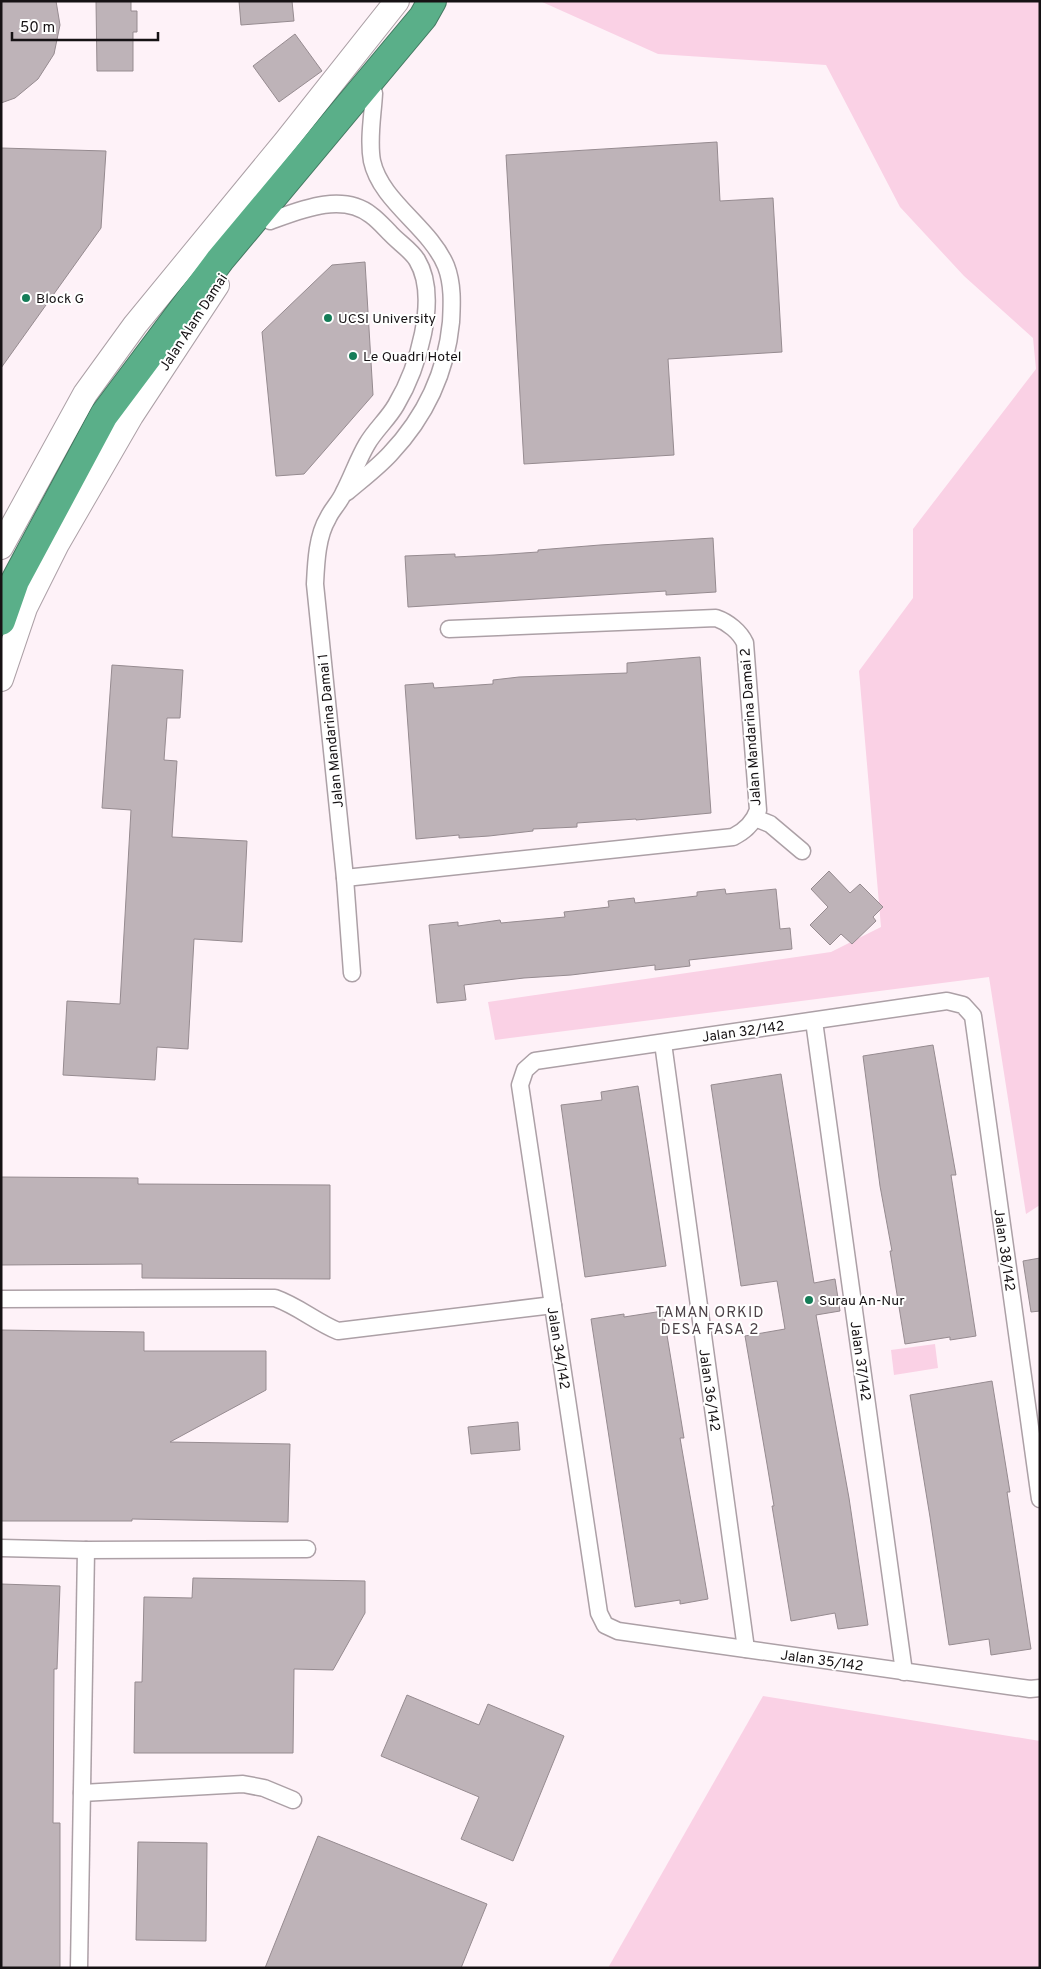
<svg xmlns="http://www.w3.org/2000/svg" width="1041" height="1969" viewBox="0 0 1041 1969" font-family="Overpass,sans-serif">
<style>
.green{fill:#fad1e5}
.building{fill:#beb3b8;stroke:#968b90}
.lines{fill:none;stroke-linecap:round;stroke-linejoin:round}
.street-casing{stroke:#aca0a6;stroke-width:19}
.secondary-casing{stroke:#aca0a6;stroke-width:26}
.highway-casing{stroke:#427860;stroke-width:30}
.street{stroke:#fff;stroke-width:16}
.secondary{stroke:#fff;stroke-width:24}
.highway{stroke:#5aaf89;stroke-width:28}
.poi-dot{fill:#157d58;stroke:#fff;stroke-width:2}
.labels{text-anchor:middle;stroke-width:4;stroke-linejoin:round;paint-order:stroke}
.poi-label{font-size:14px;fill:#161214;stroke:#fff;text-anchor:start}
.street-label{font-size:14px;fill:#161214;stroke:#fff}
.neighbourhood-label{font-size:15px;letter-spacing:1px;fill:#4d4348;stroke:#fff}
</style>
<rect width="100%" height="100%" fill="#fef2f8"/>
<g class="green">
<path d="M540 1H1040V1205L1026 1214 989 977 495 1040 488 1002 831 952 881 927 859 671 913 598V529L1036 369 1033 338 964 276 900 207 826 65 658 54Z"/>
<path d="M935 1344 938 1368 894 1375 891 1350Z"/>
<path d="M763 1696 1040 1741V1968H608Z"/>
</g>
<g class="building">
<path d="M1 1H56L60 25 54 54 38 79 15 98 1 103Z"/>
<path d="M96 1H131V11H137V32H133V71H97Z"/>
<path d="M239 1H292L294 21 241 25Z"/>
<path d="M295 34 322 71 279 102 253 66Z"/>
<path d="M717 142 720 201 773 198 782 352 668 359 674 455 524 464 506 155Z"/>
<path d="M1 148 106 151 101 228 1 368Z"/>
<path d="M365 262 373 395 304 474 276 476 262 332 332 265Z"/>
<path d="M713 538 716 592 666 595V591L408 607 405 556 455 554V557L494 555 538 552V550L600 545Z"/>
<path d="M700 657 711 813 636 820V819L577 823V827L533 829V831L489 836 459 838V835L416 839 405 685 433 683 434 688 493 684V680L519 677 627 673V663Z"/>
<path d="M112 665 183 670 180 718H167L164 760 177 761 172 837 247 841 242 942 194 939 188 1049 157 1047 155 1080 63 1075 67 1001 120 1004 131 810 102 808Z"/>
<path d="M829 871 850 893 860 884 883 907 873 917 876 921 852 944 841 934 830 945 810 925 828 907 811 889Z"/>
<path d="M725 889 726 894 776 889 780 929 790 928 792 949 689 960 690 966 655 970V965L571 975 524 978 464 985 466 1000 437 1003 429 925 458 922V926L500 920 501 923 565 917 564 912 609 907 608 901 634 898 635 903 697 896V892Z"/>
<path d="M933 1045 956 1175H951L976 1336 950 1340V1337L905 1344 890 1251H892L880 1186 863 1056Z"/>
<path d="M781 1074 814 1283 835 1279 840 1311 816 1315 849 1498 868 1625 838 1629 835 1613 791 1621 772 1506H774L767 1464 745 1336 785 1329 777 1281 741 1286 711 1085Z"/>
<path d="M638 1086 666 1266 585 1277 561 1105 602 1100 601 1092Z"/>
<path d="M1 1177 138 1178V1184L330 1185V1279L142 1278V1264L1 1265Z"/>
<path d="M1040 1258V1311L1031 1312 1023 1261Z"/>
<path d="M663 1311 684 1438H680L708 1599 680 1604V1600L635 1607 591 1319 624 1314V1317Z"/>
<path d="M1 1330 144 1332V1351H266V1390L170 1442 290 1444 288 1522 132 1519V1521H1Z"/>
<path d="M992 1381 1010 1492H1007L1031 1649 991 1655 989 1639 949 1645 930 1517 910 1395Z"/>
<path d="M518 1422 520 1450 471 1454 468 1427Z"/>
<path d="M193 1578 365 1581V1613L333 1670 294 1669 293 1753H134L135 1682H142L144 1597 192 1598Z"/>
<path d="M1 1584 60 1586 57 1669H54L53 1823H60V1968H1Z"/>
<path d="M407 1695 479 1725 488 1704 564 1736 513 1861 461 1839 479 1797 381 1756Z"/>
<path d="M318 1836 487 1904 461 1968H265Z"/>
<path d="M138 1842 207 1843 206 1941 136 1940Z"/>
</g>
<g class="lines">
<g class="street-casing">
<g id="street">
<path d="M270 221C300 210 342 192 371 215 378 220 384 227 390 233 398 242 411 250 417 260 440 298 417 370 396 405 388 419 375 430 367 444 358 459 352 477 344 492 340 502 332 509 328 518 317 536 316 563 315 584L345 878 352 973"/>
<path d="M347 492C361 480 377 468 390 454 425 417 446 374 451 322 452 304 453 284 446 266 430 227 381 202 372 161 368 139 373 114 374 93"/>
<path d="M755 818 770 824 802 851"/>
<path d="M345 878 733 837C745 831 754 822 758 810L745 643C740 632 728 622 716 618L449 629"/>
<path d="M814 1021 904 1672"/>
<path d="M663 1043 746 1649"/>
<path d="M1 1299 275 1298C298 1306 316 1322 338 1331L553 1305"/>
<path d="M1040 1499 973 1016 963 1005 947 1001 535 1061 525 1070 520 1085 599 1613 605 1625 618 1631 1030 1689 1040 1688"/>
<path d="M1 1548 86 1550 307 1549"/>
<path d="M82 1793 243 1784 264 1788 293 1800"/>
<path d="M79 1968 86 1550"/>
</g>
</g>
<g class="secondary-casing">
<g id="secondary">
<path d="M1 547 85 394 135 325 286 141 397 1"/>
<path d="M1 679 25 608 57 544 131 416 217 285"/>
</g>
</g>
<g class="highway-casing">
<path id="highway" d="M1 621 15 581 104 415 220 260 423 17 432 1"/>
</g>
<use href="#street" class="street"/>
<use href="#secondary" class="secondary"/>
<use href="#highway" class="highway"/>
</g>
<g class="poi-dot">
<circle cx="26" cy="298" r="5"/>
<circle cx="328" cy="318" r="5"/>
<circle cx="353" cy="356" r="5"/>
<circle cx="809" cy="1300" r="5"/>
</g>
<g class="labels">
<g class="poi-label">
<text x="36" y="303">Block G</text>
<text x="338" y="323">UCSI University</text>
<text x="363" y="361">Le Quadri Hotel</text>
<text x="819" y="1305">Surau An-Nur</text>
</g>
<g class="street-label">
<text transform="translate(193 322) rotate(-57)" y="5">Jalan Alam Damai</text>
<text transform="translate(750 727) rotate(-94)" y="5">Jalan Mandarina Damai 2</text>
<text transform="translate(330 731) rotate(-96)" y="5">Jalan Mandarina Damai 1</text>
<text transform="translate(743 1031) rotate(-8)" y="5">Jalan 32/142</text>
<text transform="translate(1005 1250) rotate(82)" y="5">Jalan 38/142</text>
<text transform="translate(559 1348) rotate(81)" y="5">Jalan 34/142</text>
<text transform="translate(861 1361) rotate(82)" y="5">Jalan 37/142</text>
<text transform="translate(710 1390) rotate(82)" y="5">Jalan 36/142</text>
<text transform="translate(822 1660) rotate(8)" y="5">Jalan 35/142</text>
</g>
<g class="neighbourhood-label">
<text x="710" y="1317">TAMAN ORKID<tspan x="710" dy="17">DESA FASA 2</tspan></text>
</g>
</g>
<rect width="1041" height="1969" fill="none" stroke="#161214" stroke-width="5"/>
<path d="M12 32v8h146v-8" fill="none" stroke="#161214" stroke-width="2.5"/>
<text x="20" y="32" font-size="15" fill="#161214" stroke="#ffffff" stroke-width="4" paint-order="stroke">50 m</text>
</svg>
